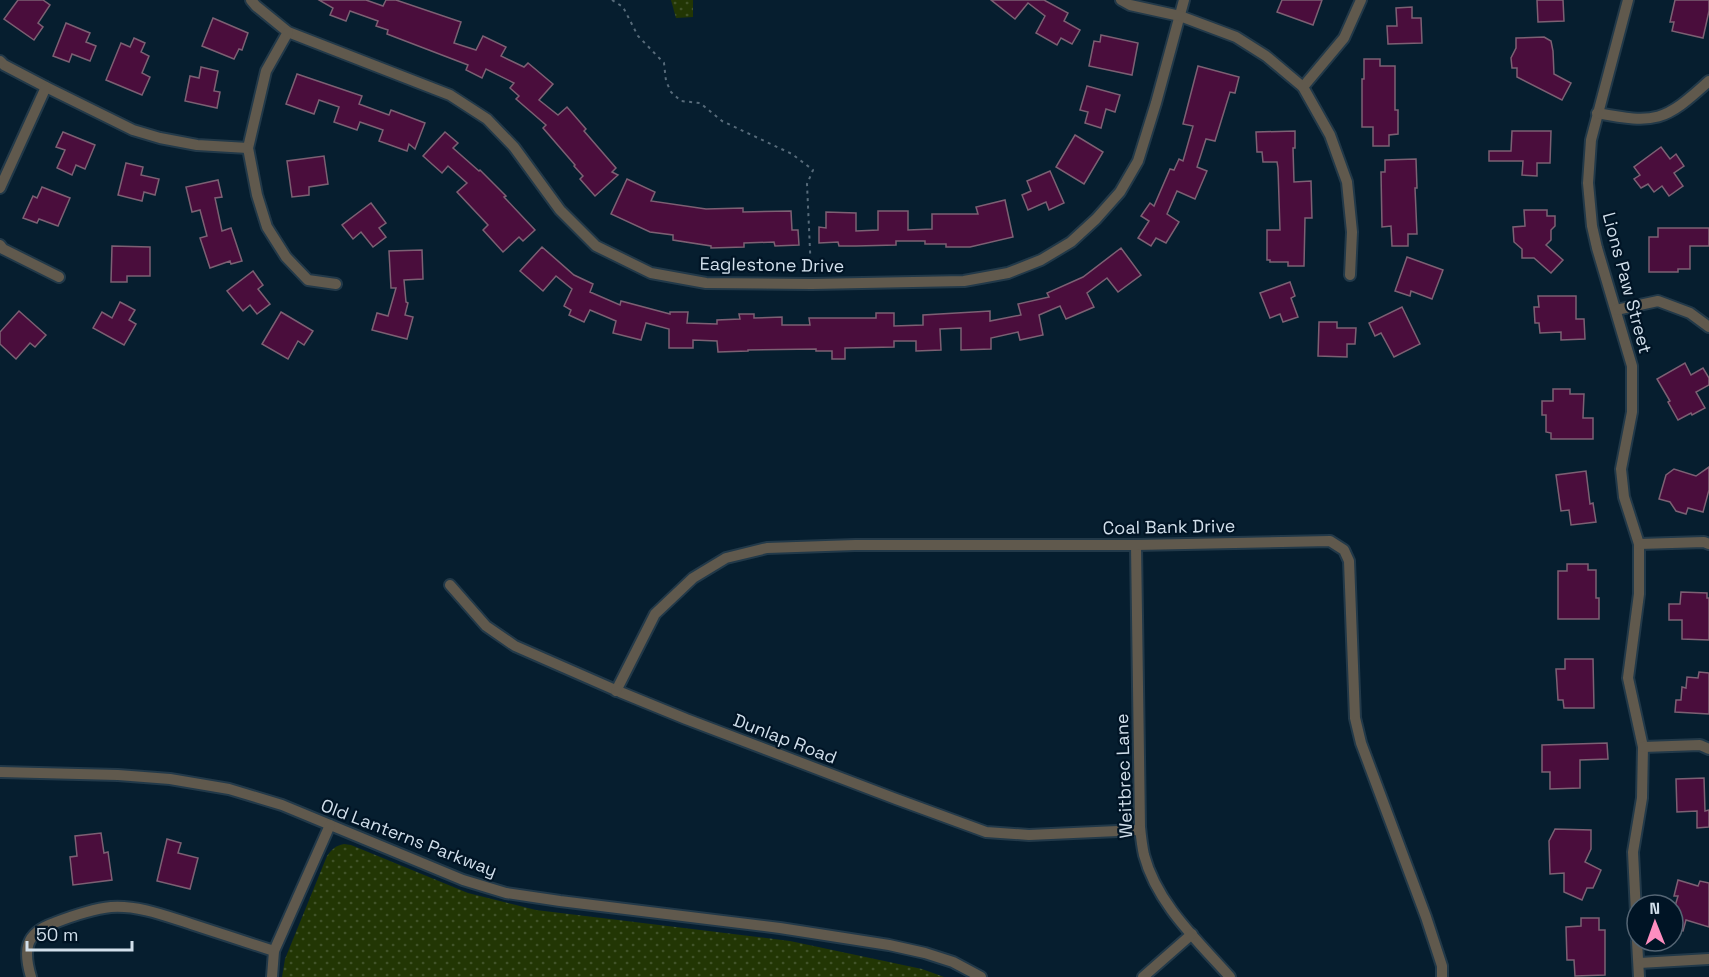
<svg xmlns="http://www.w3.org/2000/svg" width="1709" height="977" viewBox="0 0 1709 977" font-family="'Space Grotesk',sans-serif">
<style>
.grass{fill:url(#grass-dots)}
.building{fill:#4a0d3c;stroke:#7c6073;stroke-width:1.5}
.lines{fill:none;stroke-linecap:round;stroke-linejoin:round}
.minor-casing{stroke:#223949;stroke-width:14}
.path{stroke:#576b7a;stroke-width:2;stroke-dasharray:3 4.5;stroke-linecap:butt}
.minor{stroke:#60594d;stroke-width:10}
.labels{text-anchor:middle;stroke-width:4.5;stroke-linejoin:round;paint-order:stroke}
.street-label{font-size:18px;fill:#d1dfeb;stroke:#001425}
</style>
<defs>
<pattern id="grass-dots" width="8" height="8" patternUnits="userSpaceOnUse" patternTransform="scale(1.5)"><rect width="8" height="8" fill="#223604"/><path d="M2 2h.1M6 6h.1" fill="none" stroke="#415329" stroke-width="1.8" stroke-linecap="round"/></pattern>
</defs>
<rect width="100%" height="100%" fill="#061e2f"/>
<g class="grass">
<path d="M671 0H693V17L676 18Z"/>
<path d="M344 844 351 845 468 893 536 910 790 941 922 969 944 977H282L285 959 327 856C332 849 335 846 344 844Z"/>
</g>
<g class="building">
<path d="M18 0H43L50 5 38 23 43 27 34 40 4 19Z"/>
<path d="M319 0H366L383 6 386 0H396L461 22 454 43 476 50 483 36 506 47 501 56 524 67 528 63 553 84 539 100 558 115 567 107 586 129 584 131 616 168 612 172 618 175 595 196 580 179 583 176 574 166 575 165 543 128 546 125 516 99 519 96 510 88 514 83 486 69 482 78 466 70 468 65 387 34 388 30 376 26 378 21 350 11 346 21 330 15 333 8Z"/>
<path d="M991 0H1044L1068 13 1064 21 1080 30 1072 44 1061 38 1057 45 1036 33 1045 16 1028 3 1015 19Z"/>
<path d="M1282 0H1322L1313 25 1277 12Z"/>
<path d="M1537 0H1563L1564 21 1538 22Z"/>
<path d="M1675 0H1709V11L1703 38 1672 31 1674 22H1670Z"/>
<path d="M1412 7V18H1421L1422 43 1388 44 1387 26H1397L1396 8Z"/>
<path d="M213 18 248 33 242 50 239 49 234 59 202 46Z"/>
<path d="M66 23 90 33 86 42 96 46 90 61 72 54 69 62 53 56Z"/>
<path d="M1101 35 1138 43 1132 75 1089 66 1094 41 1100 42Z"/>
<path d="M1544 37 1551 41 1553 51 1554 74 1571 83 1562 100 1517 77V68H1512L1511 58 1516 48V38Z"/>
<path d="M134 38 145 43 141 52 149 56 142 73 150 77 142 95 106 80 121 43 130 47Z"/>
<path d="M1364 59H1380V66H1395V110H1398V134L1389 135V146H1373V127H1362V79H1364Z"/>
<path d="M1198 66 1239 77 1235 93 1230 92 1215 141 1206 139 1197 167 1207 171 1195 199 1177 191 1167 214 1179 222 1166 243 1156 238 1151 246 1138 238 1149 221 1141 216 1150 203 1154 206 1170 169 1174 170 1179 159 1183 161 1193 126 1183 124Z"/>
<path d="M201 67 218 71 214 91 220 92 217 108 185 101 190 76 199 78Z"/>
<path d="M297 74 362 96 359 104 389 115 391 110 425 123 415 149 409 144 407 151 379 141 383 130 360 122 357 130 334 122 339 107 319 100 314 114 286 104Z"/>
<path d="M1087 86 1120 95 1115 112 1106 109 1101 128 1085 123 1088 112 1080 110Z"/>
<path d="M1295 131V148H1293L1294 182 1311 181 1312 218H1305L1304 266H1288V262H1270V260H1267V230H1280L1278 168 1277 162H1263L1262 152H1257L1256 132Z"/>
<path d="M1512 131H1551L1550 163H1537V176L1522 175 1523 161H1489V151H1511Z"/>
<path d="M63 132 95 145 85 169 76 165 72 175 57 168 65 150 56 147Z"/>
<path d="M445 132 458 143 453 148 479 171 480 170 506 196 504 197 535 230 523 241 519 237 503 252 483 230 488 225 457 192 467 183 448 166 442 173 423 156Z"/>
<path d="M1075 135 1103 152 1084 184 1056 167Z"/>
<path d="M1661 147 1670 159 1676 154 1684 166 1674 173 1683 186 1669 196 1662 186 1654 192 1648 184 1641 188 1634 179 1640 175 1634 167Z"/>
<path d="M324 156 328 184 309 187V195L292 197 287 161Z"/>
<path d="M1416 159 1417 188H1415L1417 234H1408V246H1392L1391 226 1382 227 1381 172H1385V160Z"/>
<path d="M126 163 143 167 141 175 159 179 155 195 144 192 142 201 118 195Z"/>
<path d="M1050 171 1064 203 1049 210 1046 202 1028 210 1022 195 1031 191 1027 181Z"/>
<path d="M627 179 655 192 651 201 706 209 743 208V212L791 211 792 230H798L799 245 775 246 774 242 744 243V247L711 248V246L673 240V235L650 232 611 214Z"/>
<path d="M218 180 222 197 215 198 222 231 231 228 242 261 231 264 230 261 210 268 200 238 207 236 200 210 192 212 186 187Z"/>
<path d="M42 187 70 198 58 226 39 219 37 223 23 218 33 196 37 198Z"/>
<path d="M1005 200 1013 237 970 247H946V244H925V241H896V245L856 246H839L838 242 819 243V227L826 228V212L856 213V231L878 230V211H908V230L932 229V214H978L976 207Z"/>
<path d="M371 203 386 223 379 228 386 237 373 247 361 232 353 239 342 225Z"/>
<path d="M1524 210H1547V216H1555V226L1551 230V240L1546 245 1563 260 1551 273 1534 258H1522V249L1514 242 1513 227 1525 226Z"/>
<path d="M1658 228H1709V246H1690V269H1678V272H1649V237H1658Z"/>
<path d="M112 246 150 247V276H127V282H111Z"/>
<path d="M542 247 574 275 593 284 590 292 620 305 621 301 670 314V312H688L687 323 717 324V320L740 319 739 314H754V318L782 317V325H810L809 318H876V313H894V326L923 325V315L990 311V321L1021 315 1018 304 1049 297 1047 293 1083 277 1121 248 1141 275 1118 292 1107 278 1087 293 1094 307 1066 319 1060 306 1039 315 1043 335 1020 340 1018 332 991 338V349L961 350V328L940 329 941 350 916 351V341H894V347L845 348V359H832V351H816V349L748 350V351L718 352 717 341 693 340V348H669V329L646 323 641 340 613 333 616 321 590 310 584 322 569 315 571 310 564 306 572 289 556 276 543 291 520 271Z"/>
<path d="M422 250 423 279 404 280 406 302 408 303 405 315 413 317 407 339 372 330 377 313 388 316 396 288H391L389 251Z"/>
<path d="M1407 257 1443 270 1432 299 1411 291 1410 296 1395 291Z"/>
<path d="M253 271 263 285 258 289 270 304 257 314 250 305 243 311 227 291Z"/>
<path d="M1290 282 1295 296 1291 298 1298 317 1283 322 1280 314 1270 318 1260 293Z"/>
<path d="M1538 296H1576V319H1584L1585 339 1561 340V332L1540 333 1539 323H1535L1534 307H1539Z"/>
<path d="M120 302 135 310 129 320 136 324 124 345 93 328 102 312 112 318Z"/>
<path d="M1402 307 1420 344 1394 357 1381 333 1375 336 1369 323Z"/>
<path d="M19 311 46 335 35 347 30 343 16 359 0 344V332Z"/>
<path d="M281 312 313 331 304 345 298 341 288 359 262 344Z"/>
<path d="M1319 322H1337V328H1356L1355 344H1347V357L1318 356Z"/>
<path d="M1685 363 1691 375 1703 368 1709 378V385L1696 392 1705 408 1692 415 1691 413 1678 420 1668 402 1670 401 1657 379Z"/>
<path d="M1553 389H1570V394H1584L1583 418H1593V439H1551V433L1546 432V415H1542V401H1553Z"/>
<path d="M1709 467V490L1703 512 1688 508 1686 514 1676 511 1670 502 1659 499 1666 475 1674 469 1696 476Z"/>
<path d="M1586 471 1590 504 1593 503 1596 522 1571 525 1569 510 1561 511 1556 475Z"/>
<path d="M1567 564H1588V570H1596V598H1599V619H1558V571H1567Z"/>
<path d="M1681 592 1707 593V598H1709V640L1682 639V620H1669V604H1680Z"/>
<path d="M1565 659H1593L1594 708H1564L1563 700H1558L1556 669H1565Z"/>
<path d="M1699 672 1709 673V714L1675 712 1676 700H1681L1682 687 1686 688 1687 677 1698 678Z"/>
<path d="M1607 743 1608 759 1580 760V788L1550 789V772H1542V745Z"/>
<path d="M1704 778 1705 811 1709 810V827L1697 828V811L1677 812 1676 779Z"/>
<path d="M1555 829 1591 830V849L1585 862 1601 870 1593 888H1587L1582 900 1564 892V873L1550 874 1549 841Z"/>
<path d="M101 833 104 853 108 852 112 880 73 885 70 857 77 856 75 836Z"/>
<path d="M167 839 181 843 178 853 198 858 190 889 157 881Z"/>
<path d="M1678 880 1698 886 1700 881 1709 883V927L1686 920 1683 931 1673 929V913L1678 896H1674Z"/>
<path d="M1581 918H1599V930H1605V975L1575 976 1574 960H1567L1566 927 1581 926Z"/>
</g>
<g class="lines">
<g class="minor-casing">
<g id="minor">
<path d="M251 0 256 6 288 32 450 95 487 119 514 147 560 210 596 246 651 273 706 283 812 284 964 281 1008 273 1041 260 1071 242 1096 219 1120 192 1138 161 1156 103 1184 0"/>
<path d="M1121 0 1130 5 1180 16 1236 37 1266 56 1303 87 1330 135 1347 182 1352 232 1350 275"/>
<path d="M1628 0 1591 140 1588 183 1592 226 1597 248 1632 366V412L1621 469 1624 497 1639 544V594L1628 678 1643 747 1642 798 1633 852 1637 933"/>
<path d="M288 32 266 71 248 148 257 195 267 227 286 257 308 280 336 284"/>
<path d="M0 61 4 65 46 87 133 130 160 138 197 145 248 148"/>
<path d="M1303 87 1344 38 1361 0"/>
<path d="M1597 113C1656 124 1664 122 1709 81"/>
<path d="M0 188 46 87"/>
<path d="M0 245 3 249 59 277"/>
<path d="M1616 310 1658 301 1690 313 1709 327"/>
<path d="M1639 544 1704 542 1709 544"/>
<path d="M1136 545 1140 827C1141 837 1142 846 1144 855 1157 904 1198 941 1230 977"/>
<path d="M450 585 486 626 515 646 620 692 686 719 896 799 986 832 1029 835 1140 830"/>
<path d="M616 691 655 614 693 578 726 558 767 548 855 545H1136L1330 541 1344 550 1349 561 1355 718 1361 743 1426 917 1442 966V977"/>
<path d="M1643 747 1700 745 1709 749"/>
<path d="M0 772 118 775 170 779 229 789 282 805 463 880 506 893 560 901 780 928 889 945 925 953 953 962 981 977"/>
<path d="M1637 941 1639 977"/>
<path d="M1639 963 1709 959"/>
<path d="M31 977C23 950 25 933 54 923 72 916 91 909 111 907 138 905 166 916 191 924 219 933 246 942 274 951"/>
<path d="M272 977 274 951 330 825"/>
<path d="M1143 977 1192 934"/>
</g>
</g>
<path class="path" d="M612 0 623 7 638 36 664 63 666 81 671 92 681 101 700 103 722 121 792 154 813 170 807 184 811 272"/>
<use href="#minor" class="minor"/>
</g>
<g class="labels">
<g class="street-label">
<text transform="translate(772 265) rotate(1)" y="6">Eaglestone Drive</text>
<text transform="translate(1627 283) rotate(75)" y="6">Lions Paw Street</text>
<text transform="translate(1169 527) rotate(-1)" y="6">Coal Bank Drive</text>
<text transform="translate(785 739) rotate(21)" y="6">Dunlap Road</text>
<text transform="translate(1124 776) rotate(-92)" y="6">Weitbrec Lane</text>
<text transform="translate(409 838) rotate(21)" y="6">Old Lanterns Parkway</text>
</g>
</g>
<g transform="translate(1655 923) rotate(359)"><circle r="28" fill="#001425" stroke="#546574" stroke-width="1.5"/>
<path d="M0-4.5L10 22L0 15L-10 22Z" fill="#fd8ec0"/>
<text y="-9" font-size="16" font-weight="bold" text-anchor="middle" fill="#d1dfeb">N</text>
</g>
<path d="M27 941v9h105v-9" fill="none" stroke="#d1dfeb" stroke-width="3"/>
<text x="36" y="941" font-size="18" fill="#d1dfeb" stroke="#001425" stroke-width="4.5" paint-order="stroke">50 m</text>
</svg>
